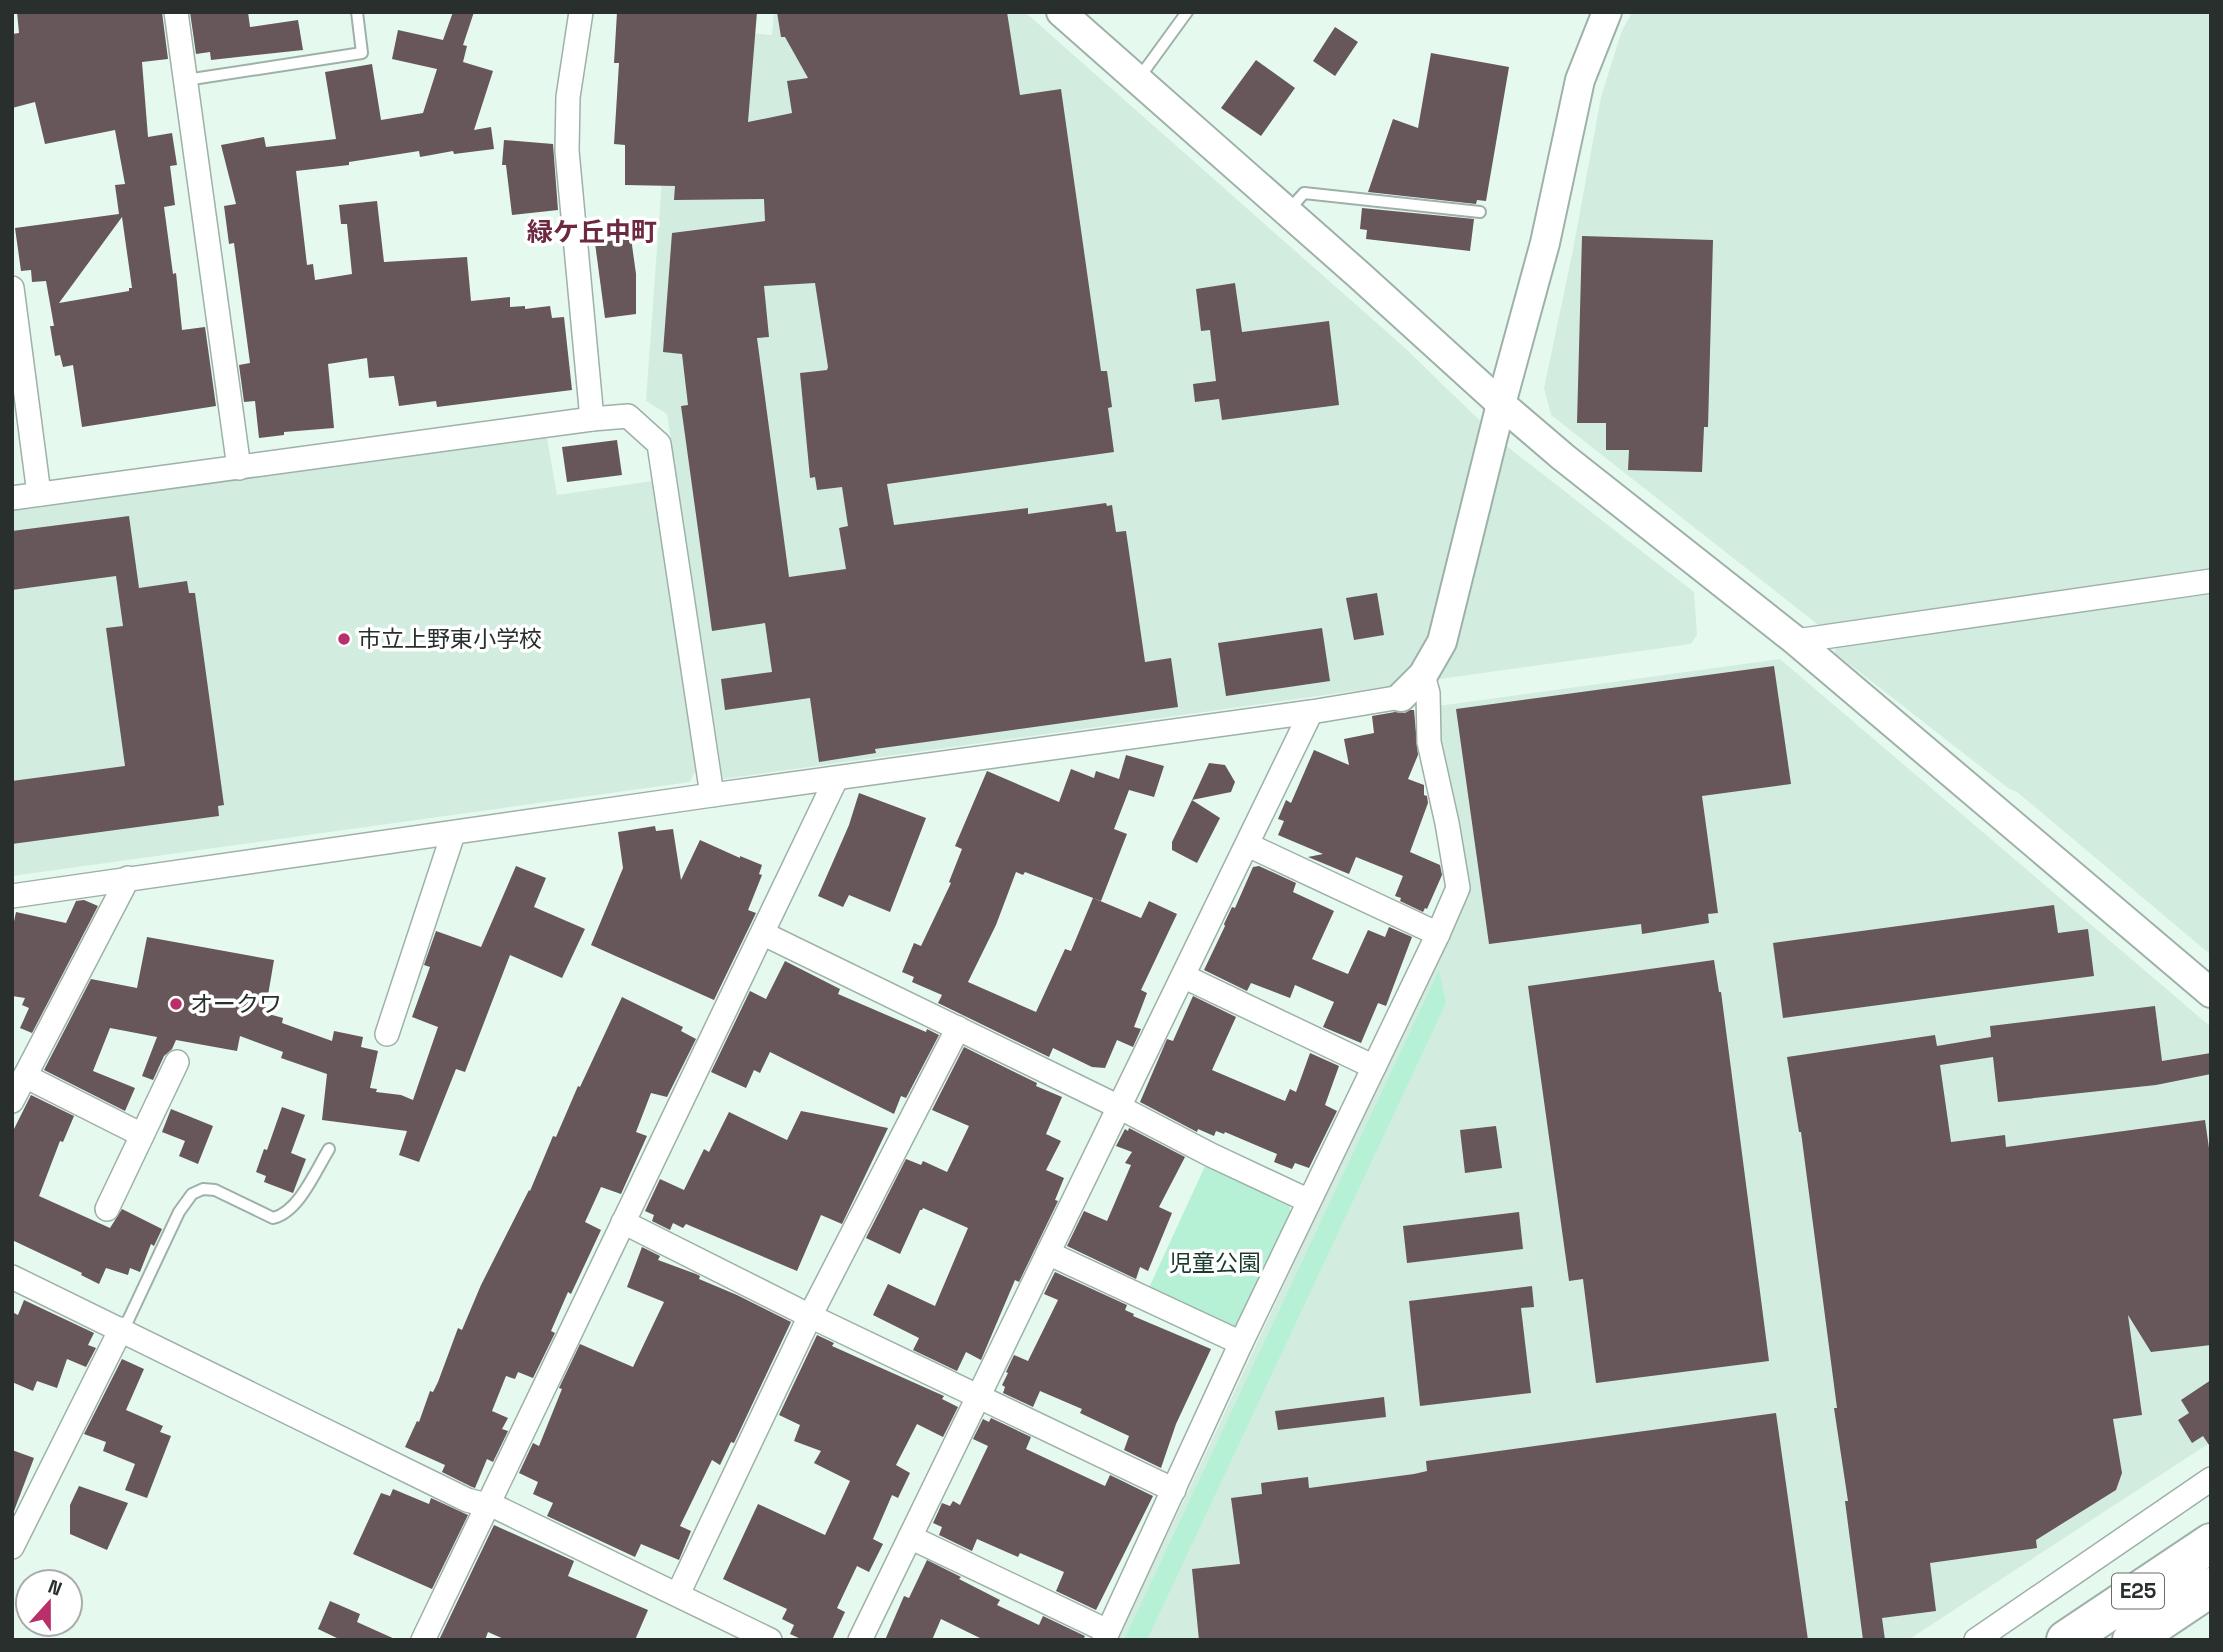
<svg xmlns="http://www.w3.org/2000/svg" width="2223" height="1652" viewBox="0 0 2223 1652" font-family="'Space Grotesk','Noto Sans JP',sans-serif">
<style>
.built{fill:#d2ede0}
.green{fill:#b6f1d6}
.building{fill:#67565a;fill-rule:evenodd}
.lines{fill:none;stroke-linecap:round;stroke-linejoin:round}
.service-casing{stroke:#9eb1a8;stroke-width:14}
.minor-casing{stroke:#9eb1a8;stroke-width:26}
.tertiary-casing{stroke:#9eb1a8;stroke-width:32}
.motorway-casing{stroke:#9eb1a8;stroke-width:42}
.service{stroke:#fff;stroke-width:10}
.minor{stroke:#fff;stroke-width:23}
.tertiary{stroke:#fff;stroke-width:28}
.motorway{stroke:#fff;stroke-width:38}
.poi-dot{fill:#b92f69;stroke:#fff;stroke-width:2.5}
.labels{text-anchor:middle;stroke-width:7;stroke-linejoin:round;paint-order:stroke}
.shield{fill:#fff;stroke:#686d6b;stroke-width:2}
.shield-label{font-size:21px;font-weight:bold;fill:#282f2c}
.poi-label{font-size:23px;fill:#282f2c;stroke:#fff;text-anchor:start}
.park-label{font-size:23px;fill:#183b2d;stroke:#fff}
.quarter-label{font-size:26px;font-weight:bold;fill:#6d2942;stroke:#fff}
</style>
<rect width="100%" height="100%" fill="#e5f9ef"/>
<g class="built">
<path d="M774 12H1025L1405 348 1504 444 1694 592 1697 635 1691 644 723 779 667 414 646 401 673 27 772 35Z"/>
<path d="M1632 12H2211V572L1821 627 1551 415 1544 388 1573 250 1601 97 1621 33Z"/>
<path d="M547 438 557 495 652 481 696 769 690 782 12 876V509Z"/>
<path d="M2211 594V955L2017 792 2008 788 1835 653 1836 646Z"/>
<path d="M1780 659 2211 1027V1442L1908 1640H1115L1187 1494 1467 890 1437 728 1438 706Z"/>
</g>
<g class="green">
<path d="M1439 970 1446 1003 1147 1640H1124Z"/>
<path d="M1206 1164 1289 1203 1291 1215 1242 1323 1231 1328 1147 1292Z"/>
</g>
<g class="building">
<path d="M17 12H162L168 59 142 62 148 137 172 133 177 165 170 166 175 205 164 207 173 274 176 273 182 330 205 327 216 406 82 427 73 365 63 367 60 355 55 356 50 326H54L46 281 32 282 31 270 21 271 15 228 119 214 115 185 125 184 115 130 45 144 35 102 12 108V34L19 33ZM122 217 132 288H129V291L59 303Z"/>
<path d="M190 12H248L250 27 298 20 303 50 211 60 210 52 196 54Z"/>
<path d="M453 12H474L463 45 467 46 463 62 493 71 474 130 491 127 494 149 454 154 453 151 420 157 419 151 349 162V165L296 171 307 265 313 264 315 280 352 274 347 224H341L339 205 377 201 384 262 467 257 471 301 510 297V307L525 306V309L550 306 552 318 564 317 572 390 437 407 436 401 399 406 394 376 369 378 367 358 328 364 334 428 284 432V435L259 438 255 401 244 402 239 365 250 363 234 243 229 244 224 206 236 204 221 145 264 137 266 147 336 139 325 72 372 64 381 120 423 113 437 69 392 59 398 30 443 40Z"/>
<path d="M617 12H757L748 122 792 113 787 81 808 78 785 37H781L777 12H1007L1020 95 1061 89 1101 371H1107L1112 407 1108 408 1114 452 887 484 894 525 1028 508V514L1106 503 1107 506 1112 505 1116 532 1126 531 1145 662 1171 658 1178 707 875 749 876 753 819 762 810 698 725 710 721 679 772 672 765 623 712 631 681 406 688 405 682 354 663 352 672 233 765 221 764 199 674 200 675 186 625 185V145L614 144 619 63H614ZM815 283 828 367 827 370 800 373 810 478 815 477 817 490 842 487 848 526 839 528 846 569 789 577 757 338 769 337 764 286Z"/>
<path d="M1335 27 1358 42 1335 76 1313 61Z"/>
<path d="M1431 53 1509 67 1486 201 1477 200 1476 204 1368 192 1393 119 1418 128Z"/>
<path d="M1256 60 1295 88 1261 136 1221 108Z"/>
<path d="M504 140 553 144 558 210 512 215 506 165H502Z"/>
<path d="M1362 208 1474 219 1470 251 1366 239 1367 230 1360 229Z"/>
<path d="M1582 236 1713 240 1708 427H1704L1702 472 1628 470 1629 450H1606V423H1577Z"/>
<path d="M631 238 636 274V314L605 318 595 243Z"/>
<path d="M1235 283 1242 332 1329 321 1339 405 1222 420 1219 399 1195 402 1193 384 1216 381 1210 330 1201 331 1196 289Z"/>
<path d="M617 440 622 475 567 482 562 447Z"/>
<path d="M129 516 139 588 187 581 189 593H195L224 805 218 806 219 816 12 844V781L125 766 106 628 123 626 116 576 12 590V531Z"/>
<path d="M1377 593 1384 635 1354 640 1346 598Z"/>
<path d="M1322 628 1330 681 1226 696 1218 643Z"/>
<path d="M1774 666 1791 784 1702 796 1718 913 1708 914 1709 923 1642 934 1641 924 1489 944 1456 709Z"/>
<path d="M1410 710H1414L1418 755 1408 779 1424 785V795L1427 796 1428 803 1410 852 1440 865 1442 875 1427 909 1425 908 1423 912 1400 901 1401 898 1395 896 1403 876 1356 857 1349 874 1308 857 1323 854 1278 835 1284 821 1278 819 1286 800 1291 803 1314 750 1349 765 1344 739 1374 733 1372 716 1395 712 1405 713Z"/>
<path d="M1126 755 1164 766 1154 797 1129 790 1114 829 1127 834 1101 901 1025 872 1023 875 1016 872 996 925 968 982 1036 1012 1065 949 1071 951 1093 898 1141 918 1149 901 1177 914 1141 990 1147 993 1134 1027 1141 1029 1133 1047 1117 1040 1105 1068 1092 1067 1053 1048 1049 1057 938 1003 942 995 912 982 914 977 902 972 914 943 921 946 951 883 949 882 962 849 955 846 987 771 1059 802 1071 769 1094 778 1096 771 1119 779Z"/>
<path d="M1209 763 1225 765 1235 782 1231 792 1192 800Z"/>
<path d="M859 793 926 818 890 912 849 895 843 907 818 896 849 825Z"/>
<path d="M1192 800 1220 818 1197 863 1172 850V842Z"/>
<path d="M655 826 656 831 673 829 681 880 700 840 740 858V856L762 865 759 874 762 875 748 910 756 913 714 1000 591 945 623 868 618 832Z"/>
<path d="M516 866 546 878 534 907 585 929 562 978 510 955 465 1072 456 1069 419 1162 399 1155 407 1131 322 1120 327 1074 281 1058 283 1052 240 1036 237 1051 176 1040 172 1049 164 1056 153 1080 142 1076 157 1037 110 1028 93 1071 135 1088 125 1111 44 1070 91 979 137 988 147 937 274 960 265 1013 283 1018 282 1023 332 1041 334 1031 363 1037 361 1047 378 1051 370 1088 377 1089 376 1092 401 1095 413 1100 438 1027 412 1017 430 967 424 965 436 931 481 947Z"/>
<path d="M1259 866 1296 883 1293 892 1334 911 1312 959 1348 974 1368 930 1385 937 1389 927 1412 937 1386 1006 1378 1003 1361 1043 1323 1027 1334 1002 1295 985 1290 998 1251 983 1247 991 1204 970 1225 926 1224 924 1232 907 1235 908 1253 867Z"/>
<path d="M84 900 98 906 32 1033 20 1028 29 1008 22 1005 25 998 12 996V931L16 912 66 923 76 901Z"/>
<path d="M2054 905 2058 933 2088 929 2094 976 1783 1018 1773 943Z"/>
<path d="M1714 960 1719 992H1721L1769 1361 1596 1383 1583 1279 1569 1281 1528 986Z"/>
<path d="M785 961 840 989 838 994 926 1032 927 1029 939 1035 906 1098 901 1096 894 1114 770 1052 760 1073 754 1070 746 1088 711 1072 750 991 766 999Z"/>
<path d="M1193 996 1236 1017 1212 1070 1285 1101 1290 1089 1296 1092 1310 1053 1339 1066 1325 1105 1337 1111 1309 1168 1295 1163 1292 1169 1274 1162 1277 1154 1225 1132 1224 1134 1216 1131 1214 1136 1198 1129 1197 1132 1140 1102 1167 1039 1173 1041Z"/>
<path d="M622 997 683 1027 681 1031 696 1039 667 1097 651 1093 636 1132 647 1136 621 1194 601 1187 585 1222 601 1230 571 1294 568 1292 551 1331 555 1333 533 1378 518 1372 515 1379 506 1376 492 1411 508 1418 502 1429 508 1431 493 1462 487 1459 475 1488 472 1487 442 1472 445 1465 405 1447 417 1421 419 1422 430 1391 433 1392 438 1382 458 1328 462 1330 481 1285 529 1190 530 1191 553 1136 556 1137 578 1086 580 1087Z"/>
<path d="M2155 1006 2162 1061 2211 1053V1074L2156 1085 1998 1102 1993 1057 1940 1065 1951 1142 2005 1135 2006 1147 2205 1120 2211 1162V1345L2151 1352 2128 1315 2142 1415 2113 1419 2122 1473 2116 1490 2036 1540 2037 1548 1930 1563 1936 1611 1882 1618 1885 1640H1863L1845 1501H1848L1834 1408H1837L1801 1132H1799L1787 1057 1935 1035 1937 1046 1991 1037 1990 1026Z"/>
<path d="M964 1047 1037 1083 1036 1086 1062 1097 1046 1134 1061 1141 1046 1170 1064 1178 1055 1200 1058 1201 1019 1282 1015 1280 981 1360 966 1352 957 1371 913 1350 919 1338 873 1315 888 1284 935 1306 968 1228 923 1208 922 1210H920L900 1254 866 1238 906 1159 921 1165 923 1161 947 1172 969 1126 932 1110Z"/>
<path d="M31 1095 74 1116 63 1142 60 1141 39 1196 110 1228 122 1209 162 1229 154 1246 151 1244 140 1272 130 1268 128 1275 106 1268 99 1284 81 1275 82 1273 12 1240V1133Z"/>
<path d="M282 1107 305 1115 291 1153 306 1159 293 1193 264 1182 266 1176 256 1172 264 1149 267 1150Z"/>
<path d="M171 1109 213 1126 198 1164 179 1156 185 1141 162 1132Z"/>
<path d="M801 1111 888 1128 842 1224 821 1215 797 1271 686 1224 683 1228 673 1223 670 1230 652 1221 654 1215 645 1211 660 1179 684 1190 704 1149 709 1152 729 1112 787 1140Z"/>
<path d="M1496 1126 1502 1168 1465 1173 1460 1130Z"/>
<path d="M1129 1128 1185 1157 1159 1207 1172 1213 1148 1271 1140 1267 1136 1279 1067 1246 1084 1211 1107 1221 1131 1165 1125 1163 1132 1152 1116 1146 1125 1129 1128 1131Z"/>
<path d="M1519 1212 1523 1249 1407 1263 1403 1226Z"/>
<path d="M642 1247 660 1256 658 1260 696 1274 700 1276 699 1279 737 1295 791 1322 734 1443 731 1442 720 1465 712 1460 680 1526 691 1531 679 1560 641 1544 635 1557 547 1516 553 1503 533 1494 538 1482 519 1473 533 1443 539 1446 562 1389 559 1388 580 1344 633 1367 664 1302 627 1287Z"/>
<path d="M1055 1272 1127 1305 1125 1310 1134 1314 1133 1316 1211 1349 1176 1424 1161 1468 1124 1450 1129 1436 1080 1413 1082 1409 1040 1391 1033 1407 1003 1393 1005 1387 1002 1385 1008 1373 1006 1372 1014 1355 1028 1361 1058 1300 1044 1294Z"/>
<path d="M1532 1286 1534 1307 1521 1308 1531 1393 1420 1406 1409 1301Z"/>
<path d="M24 1300 94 1333 88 1345 96 1348 86 1367 67 1359 57 1388 37 1381 33 1391 12 1382V1312L18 1315Z"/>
<path d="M817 1335 834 1343 832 1346 944 1396 942 1399 958 1407 943 1437 917 1424 896 1465 910 1473 898 1498 892 1495 873 1539 883 1544 869 1572 857 1566 837 1608 845 1612 832 1640H803L790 1634 794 1625 782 1619 787 1609 723 1579 758 1504 825 1535 850 1481 814 1463 821 1451 794 1441 800 1425 779 1415Z"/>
<path d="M122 1359 144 1369 126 1410 163 1426 160 1432 171 1436 147 1498 125 1490 135 1464 103 1451 106 1442 84 1434Z"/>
<path d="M2211 1380V1448L2203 1436 2192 1443 2178 1420 2189 1413 2181 1400Z"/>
<path d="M1384 1397 1386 1417 1278 1430 1275 1411Z"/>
<path d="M1776 1413 1808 1640H1199L1192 1569 1240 1564 1231 1498 1262 1494 1261 1483 1308 1477 1309 1488 1414 1474 1427 1471 1426 1461Z"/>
<path d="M991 1418 1031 1437 1026 1449 1105 1486 1110 1475 1153 1496 1096 1610 1056 1591 1064 1572 1020 1553 1018 1557 977 1539 972 1551 939 1535 942 1527 933 1523 939 1510 942 1503 950 1506 953 1501 960 1505 988 1446 973 1439 983 1419 989 1422Z"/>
<path d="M12 1450 34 1458 14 1511H12Z"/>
<path d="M79 1486 128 1503 107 1550 70 1534V1505Z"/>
<path d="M393 1489 429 1504 431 1498 468 1515 432 1589 353 1554 381 1493 390 1496Z"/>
<path d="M494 1525 574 1561 568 1576 648 1610 635 1640H506L488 1632 485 1640H439Z"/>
<path d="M927 1560 961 1577 959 1579 1000 1600 997 1605 1039 1625 1043 1616 1085 1636 1083 1640H984L941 1619 932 1640H885L904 1596 909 1598Z"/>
<path d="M330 1601 360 1614 357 1622 397 1640H341L318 1629Z"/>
</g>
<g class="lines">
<g class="service-casing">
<g id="service">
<path d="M1139 78 1187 12"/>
<path d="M186 80 362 53 357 12"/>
<path d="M1289 210 1304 193 1480 212"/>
<path d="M123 1331 179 1212 192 1194 203 1189 215 1190 273 1218C299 1212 316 1170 329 1149"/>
</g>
</g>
<g class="minor-casing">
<g id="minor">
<path d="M176 12 239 468"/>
<path d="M581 12 568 97 567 151 592 419"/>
<path d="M12 288 39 494"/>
<path d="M12 498 592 419 628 416 659 444 712 795"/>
<path d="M1796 641 2211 581"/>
<path d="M1248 845 1438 934"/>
<path d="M12 896 712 795 1311 712 1401 697"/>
<path d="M764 934 1119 1107 1211 1155 1309 1201"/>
<path d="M1183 976 1374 1067"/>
<path d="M387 1034 453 834"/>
<path d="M25 1076 142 1135"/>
<path d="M12 1101 128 878"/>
<path d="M107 1209 177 1062"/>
<path d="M623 1222 810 1316 1174 1490"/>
<path d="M1048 1253 1241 1343"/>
<path d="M12 1277 467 1500 498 1508 770 1640"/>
<path d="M910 1537 1107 1631"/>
<path d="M12 1547 121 1329"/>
<path d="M678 1594 810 1316 958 1028"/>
<path d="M423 1640 836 779"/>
<path d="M860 1640 1311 712"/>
<path d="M1104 1640 1241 1343 1438 934 1458 888 1447 823 1429 742 1428 693 1423 675"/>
<path d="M1976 1640 2211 1479"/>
</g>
</g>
<g class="tertiary-casing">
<g id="tertiary">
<path d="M1061 12 1359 275 1501 404 1563 457 1796 641 2211 993"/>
<path d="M1401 697 1423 675 1442 642 1501 404 1545 243 1580 80 1607 12"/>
</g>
</g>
<g class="motorway-casing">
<g id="motorway">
<path d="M2066 1640 2211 1543"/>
<path d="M2132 1640 2211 1587"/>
</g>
</g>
<use href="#service" class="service"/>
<use href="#minor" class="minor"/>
<use href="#tertiary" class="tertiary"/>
<use href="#motorway" class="motorway"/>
</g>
<g class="poi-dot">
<circle cx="344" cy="639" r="7"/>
<circle cx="176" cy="1004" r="7"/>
</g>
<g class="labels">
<rect class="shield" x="2112" y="1573.5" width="52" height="35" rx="5"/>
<g class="shield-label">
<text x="2138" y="1598">E25</text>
</g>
<g class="poi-label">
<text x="358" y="647">市立上野東小学校</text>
<text x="190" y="1012">オークワ</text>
</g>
<g class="park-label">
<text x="1215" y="1271">児童公園</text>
</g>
<g class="quarter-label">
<text x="592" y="241">緑ケ丘中町</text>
</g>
</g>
<rect width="2223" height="1652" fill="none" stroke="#282f2c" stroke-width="28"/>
<g transform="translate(49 1603) rotate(21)"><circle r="33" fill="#ffffff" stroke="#a9acab" stroke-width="2"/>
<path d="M0-5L12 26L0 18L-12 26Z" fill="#b92f69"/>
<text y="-10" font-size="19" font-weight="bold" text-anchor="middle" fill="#282f2c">N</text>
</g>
</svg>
